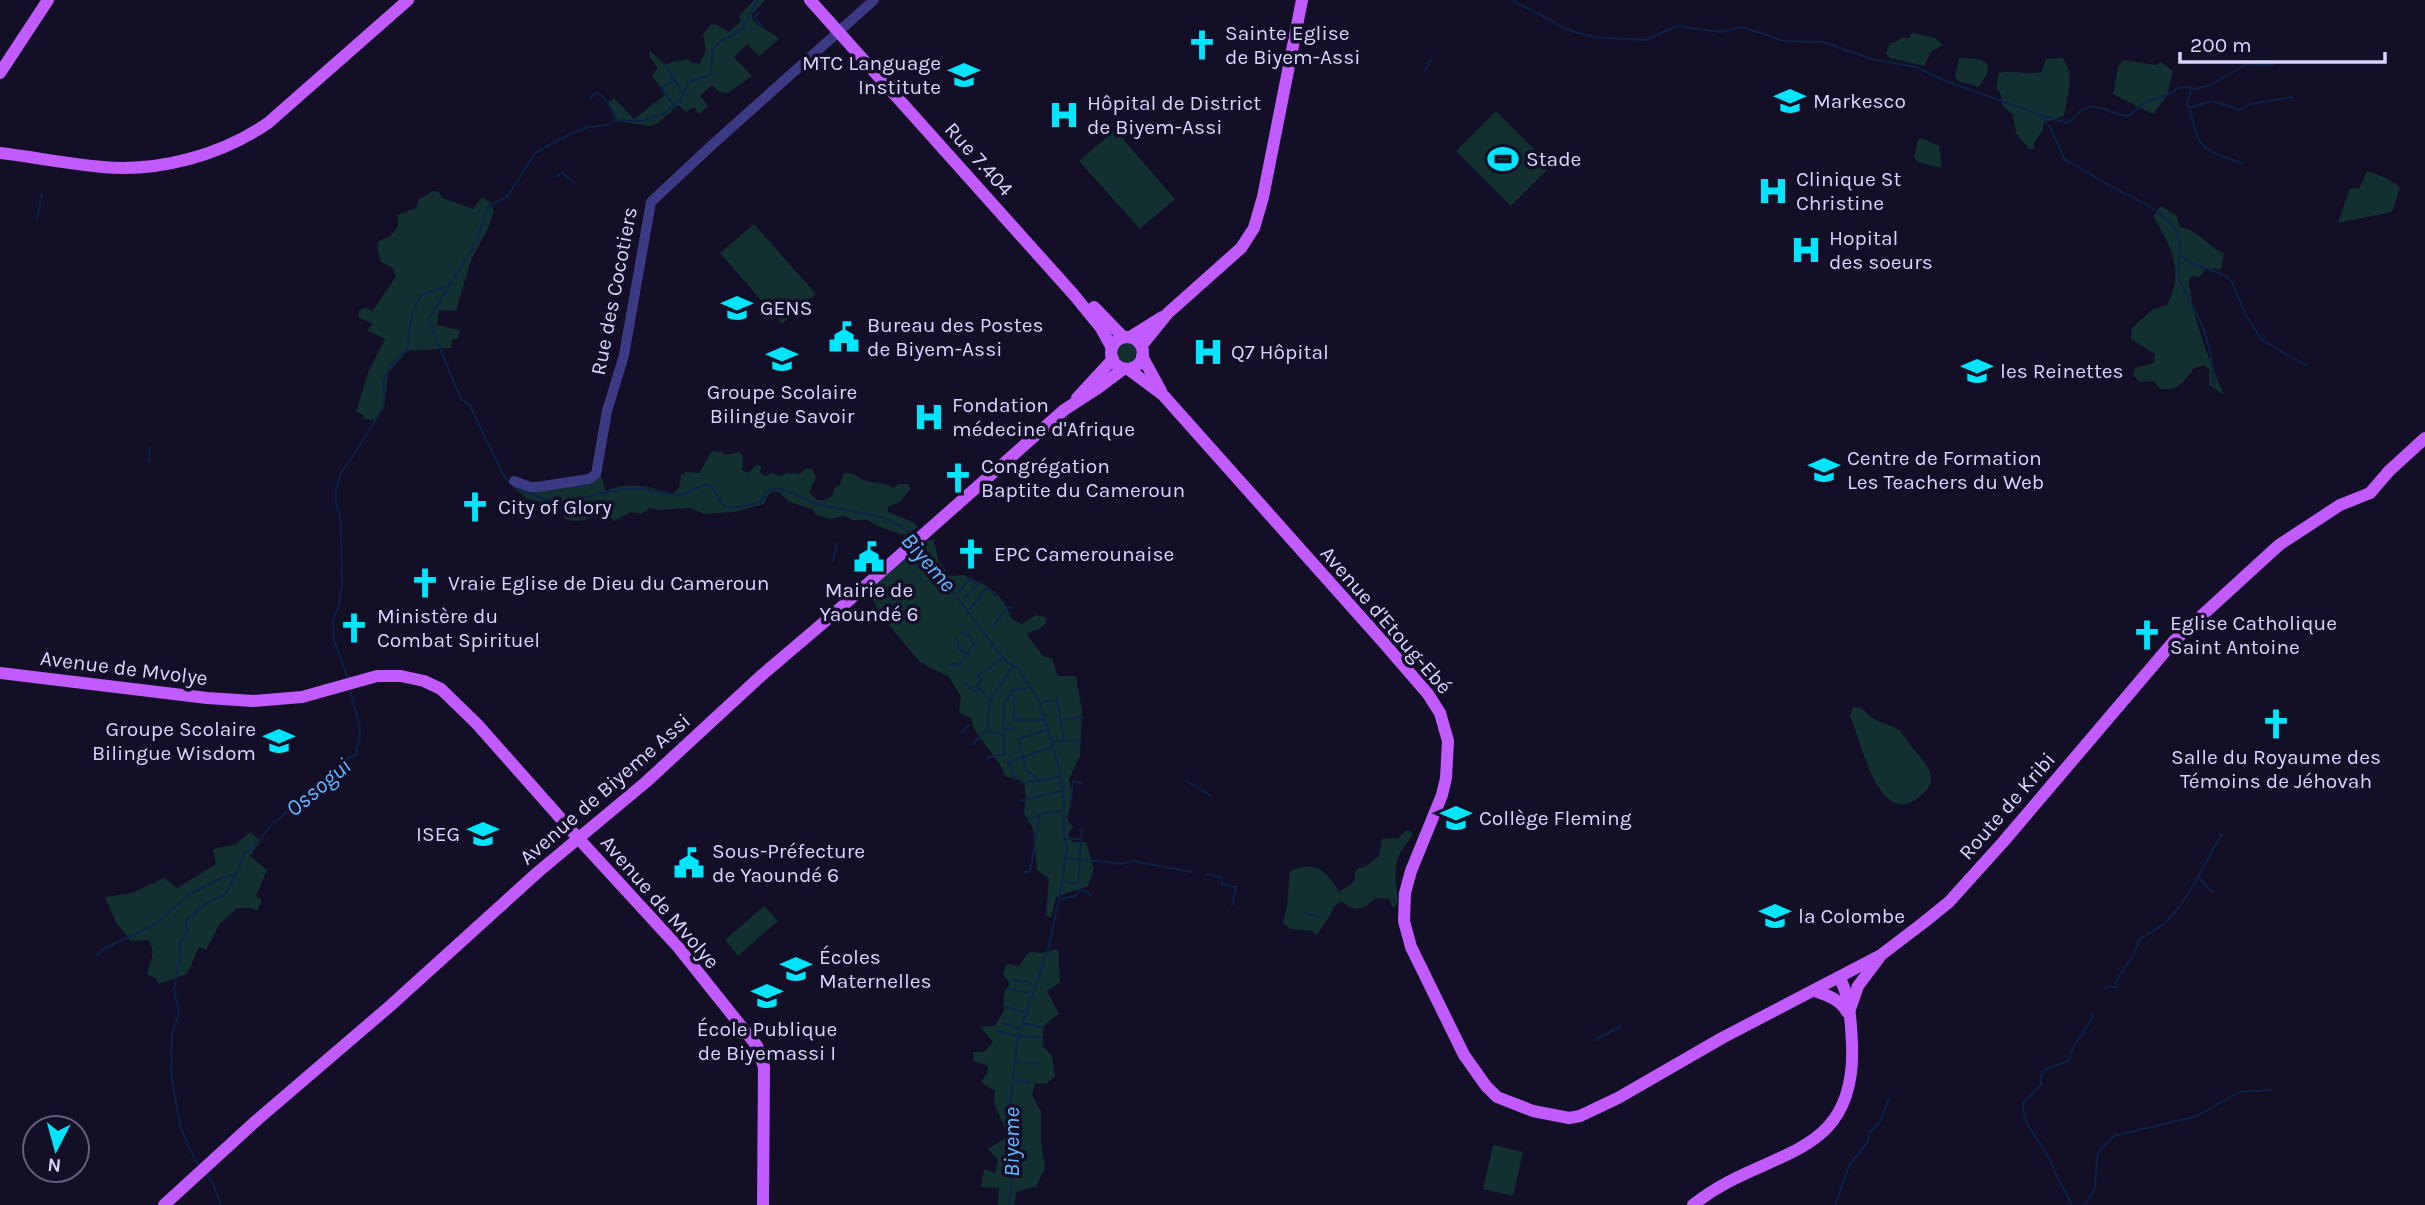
<svg xmlns="http://www.w3.org/2000/svg" width="2425" height="1205" viewBox="0 0 2425 1205" font-family="Karla,sans-serif">
<style>
.green{fill:#12302f}
.lines{fill:none;stroke-linecap:round;stroke-linejoin:round}
.stream{stroke:#0c2248;stroke-width:2}
.minor{stroke:#3d3a85;stroke-width:10}
.major{stroke:#c25bff;stroke-width:12}
.labels{text-anchor:middle;stroke-width:7;stroke-linejoin:round;paint-order:stroke}
.poi-label{font-size:21px;fill:#d9d4ff;stroke:#130f26;text-anchor:start}
.street-label{font-size:21px;fill:#d9d4ff;stroke:#130f26}
.water-label{font-size:23px;font-style:italic;fill:#62b6ff;stroke:#130f26}
</style>
<rect width="100%" height="100%" fill="#130f26"/>
<g class="green">
<path d="M754 0H765L752 15V19C760 29 770 30 779 39L759 56 747 44 734 57 752 76 728 93 719 92 712 85 700 96 708 106 699 114 694 107 686 112 678 105 658 123 651 126 617 121 616 116 607 103 614 98 634 119 666 94 652 76 658 68 649 56 650 51 665 65C674 60 679 62 687 59L693 63 700 64 706 50 703 34 711 24C719 24 722 30 730 31L741 21 739 16Z"/>
<path d="M1913 33 1935 38 1943 45 1931 52 1924 66 1890 58 1886 54 1890 43 1896 42 1902 37 1909 38 1911 36 1909 34Z"/>
<path d="M1959 58 1978 59 1988 64 1987 74 1979 87 1958 81 1955 76Z"/>
<path d="M2063 58 2069 71 2070 83 2064 116 2044 122 2043 130 2034 143V149H2029L2016 133 2013 115 2002 105 2001 95 1996 88 1999 73C2013 69 2028 76 2041 72L2046 59Z"/>
<path d="M2123 60 2156 65 2161 62 2173 71 2167 95 2153 114 2113 94 2118 67Z"/>
<path d="M1496 111 1551 166 1511 206 1456 151Z"/>
<path d="M1115 130 1175 199 1140 229 1079 161Z"/>
<path d="M1921 138 1939 146 1942 166 1940 168 1918 162 1914 158 1918 140Z"/>
<path d="M2367 171 2384 177 2400 187 2392 212 2338 223 2350 188 2359 189Z"/>
<path d="M433 191 439 192 442 198 473 209 482 197 490 202 494 211 488 228 471 260 456 311 439 310 437 325 460 330 458 339H452L451 348 407 351 388 373 384 408 376 420 363 419 364 415 356 412 368 373 385 339 367 330 373 324 358 317 359 311 365 308 373 311 396 276 393 268 381 262 377 247 379 241 390 236 398 227V215L416 208 419 199Z"/>
<path d="M2161 206 2176 215 2180 227C2201 232 2205 244 2224 254L2221 269 2206 268 2200 277 2191 276 2189 282C2193 321 2209 359 2224 395L2209 385V369L2204 365 2194 368C2184 382 2179 391 2160 389L2154 381 2140 382 2133 375 2135 368 2154 363 2155 354 2131 339 2132 328 2152 310 2167 305C2185 272 2171 246 2153 216Z"/>
<path d="M754 224 816 294 782 324 720 253Z"/>
<circle cx="1127" cy="353" r="11"/>
<path d="M712 451 721 452 726 455 739 452 743 456 742 470 748 473 757 465 761 466 760 472 765 476 773 473 779 476 789 473 799 474 807 468 813 470 816 478 809 492 817 500H824L832 496 835 487 840 485 843 473C859 473 853 476 864 480 875 484 884 481 893 488L898 484H908L910 489 900 502 888 507V512L913 522 918 527 907 535C897 533 874 526 868 520H853L844 516 831 519 816 515 812 509 789 502 780 493 773 491 768 495 764 504 734 512 705 514 689 508 657 510 650 508 642 514 631 512 614 521 604 512C591 518 580 524 565 519L560 507 528 499 512 487 514 485 591 484 597 477H602L605 491C628 481 650 486 672 494L679 488 681 475 686 472 699 473Z"/>
<path d="M933 539 939 561 950 576 965 575C972 581 980 581 987 586 999 594 1007 605 1012 619L1022 624 1036 615 1045 617 1047 623 1039 629 1028 633V636L1043 656 1052 659 1058 676H1076L1082 711 1080 755 1069 780 1072 798 1067 819 1073 827 1068 834 1072 842H1086L1094 869 1088 886 1056 897 1051 918 1046 915 1049 879 1037 870 1033 828 1024 813 1026 798 1024 782 1005 776C997 753 974 738 971 718L959 712 961 697 949 677 921 663 881 616 872 599 866 598V594C885 575 908 548 933 539Z"/>
<path d="M1853 707C1864 707 1867 715 1876 720 1884 724 1893 725 1900 731 1905 736 1908 743 1913 748 1928 767 1944 781 1915 800 1877 825 1860 737 1850 716Z"/>
<path d="M1407 830 1412 832V835C1408 843 1399 852 1397 861 1394 870 1396 892 1399 901L1393 909 1389 899 1376 898C1365 908 1353 914 1342 901L1333 907C1331 918 1322 925 1317 936L1312 931 1290 929 1283 922 1287 907 1290 871C1316 860 1326 870 1339 892L1354 882 1355 873 1358 868 1365 867 1379 856 1382 839 1398 838Z"/>
<path d="M250 832 261 841 250 856 267 870 256 896 262 900 257 911 252 908H237L219 925 206 950 199 947 187 974 159 984 156 978 147 975 153 952 149 940 130 941 116 922 105 897 132 893 164 878 177 888 216 864 213 849 236 844Z"/>
<path d="M764 906 778 921 738 956 725 940Z"/>
<path d="M1058 949 1060 982 1047 991 1059 1014C1042 1025 1043 1026 1043 1046L1052 1056 1055 1076 1046 1084 1035 1083 1032 1095 1041 1112V1142L1045 1168 1036 1187 1016 1192 1014 1205H998L999 1188 981 1187 984 1169 995 1173 998 1160 988 1149 1008 1136 994 1103 995 1091 981 1082 988 1072V1066L974 1061 973 1052H984L993 1042 980 1027 995 1026 1004 1010C1004 1000 1002 991 1010 984L1003 974 1007 964 1019 966 1029 952 1041 953Z"/>
<path d="M1493 1145 1523 1152 1513 1196 1483 1189Z"/>
</g>
<g class="lines">
<g class="stream">
<path d="M1512 0 1568 30 1594 37 1646 40 1676 26 1720 32 1742 27 1784 41 1823 42 1871 59 1916 67 1946 81 2038 114 2050 127 2065 160C2079 166 2089 174 2102 181 2122 194 2167 209 2177 233 2184 249 2175 266 2180 280 2185 295 2195 308 2201 323 2209 341 2213 366 2214 386"/>
<path d="M759 12 754 18 761 25"/>
<path d="M665 64 682 93"/>
<path d="M1424 72 1431 60"/>
<path d="M661 89 674 105"/>
<path d="M661 89 673 80"/>
<path d="M2191 90 2187 104C2193 115 2193 127 2198 138 2206 154 2228 158 2243 163"/>
<path d="M590 98 596 93 601 95 609 105 617 120"/>
<path d="M2189 108 2212 101 2240 110 2250 104 2292 97"/>
<path d="M2041 115 2067 123 2071 121C2090 94 2106 114 2128 116L2145 102 2167 95 2178 88 2187 87 2194 89 2211 85 2246 64 2273 65"/>
<path d="M556 177 562 173 576 184"/>
<path d="M37 219 42 194"/>
<path d="M2182 256 2191 263 2222 274 2231 280 2246 315 2262 340 2307 366"/>
<path d="M149 461 150 447"/>
<path d="M510 483 504 476 469 404 462 400 457 390 429 321 431 315 476 243 487 207 508 196 535 153 572 133 589 127 608 125 617 120 641 121 665 113 681 99 689 82 710 75 713 49 721 41 743 29 757 0"/>
<path d="M514 487 547 500 563 502 621 489H646L677 496 704 485 711 486C715 491 717 497 721 502 728 513 750 504 761 502 763 497 765 491 771 489 783 486 800 498 812 502 842 513 892 510 913 537"/>
<path d="M918 545 1005 661 1018 669 1038 699 1042 710 1058 764 1064 802V835L1067 848 1059 899 1048 949 1018 1037 1008 1123 1014 1166 1009 1205"/>
<path d="M833 561 837 543"/>
<path d="M958 593 970 578 978 585 964 599"/>
<path d="M970 609 987 588 996 596"/>
<path d="M993 626 1008 607 1013 608"/>
<path d="M956 639 959 643 957 646 966 655"/>
<path d="M949 666 953 663 959 666 974 643 965 632 961 634"/>
<path d="M348 679 334 640 333 619 339 606 342 584 341 523 335 496 340 474 355 453 381 411 385 398 383 383 389 367 408 348C409 330 411 311 421 295L451 285"/>
<path d="M964 682 976 692 979 689"/>
<path d="M980 688 977 685 982 680 978 676 1003 658"/>
<path d="M980 689 990 700"/>
<path d="M1014 691V720H1043"/>
<path d="M1057 700 1064 741"/>
<path d="M1041 703 1052 701"/>
<path d="M1061 720 1083 717"/>
<path d="M1015 729 1003 730 1004 706 1012 690 1028 688"/>
<path d="M987 730 990 700 1014 665"/>
<path d="M961 733 969 725"/>
<path d="M1052 742 1081 740"/>
<path d="M972 745 986 731"/>
<path d="M987 758 1005 754 1003 734 987 730"/>
<path d="M1015 779 1008 762 1023 757 1018 739 1046 730"/>
<path d="M1041 780 1027 771 1023 757 1051 747"/>
<path d="M1188 782 1210 795"/>
<path d="M1019 784 1059 777"/>
<path d="M1020 801 1061 791"/>
<path d="M1070 806 1073 781 1082 783"/>
<path d="M1026 822 1040 814 1063 811"/>
<path d="M1067 839H1081"/>
<path d="M1068 858 1123 864 1132 861 1192 872"/>
<path d="M1024 872H1030L1040 814"/>
<path d="M1206 874 1221 877 1222 884 1236 887 1232 906"/>
<path d="M2199 878 2212 892"/>
<path d="M1064 882 1078 884 1082 828"/>
<path d="M1060 899 1075 896 1081 889 1092 896"/>
<path d="M1305 913 1319 917"/>
<path d="M2166 922C2191 896 2204 864 2222 834"/>
<path d="M97 955 102 950 154 925 190 894 222 878 236 875"/>
<path d="M2119 976 2133 956 2140 939 2165 923"/>
<path d="M1011 980 1032 983"/>
<path d="M2105 988 2110 986 2117 988 2116 982 2119 977"/>
<path d="M1008 989 1029 993"/>
<path d="M1003 1006 1023 1012"/>
<path d="M1003 1023 1018 1028"/>
<path d="M1024 1024 1043 1027"/>
<path d="M997 1031 1016 1036"/>
<path d="M1020 1036 1042 1038"/>
<path d="M1595 1040 1620 1027"/>
<path d="M1017 1062 1039 1064"/>
<path d="M1016 1081 1030 1082"/>
<path d="M199 1165 193 1156 180 1126 171 1073 172 1034 179 1013 174 989 181 955 180 943 187 932 186 921 206 903 224 895 234 880 244 854 253 848 272 824 315 791 343 761 358 754 356 749C367 729 352 708 350 688"/>
<path d="M2053 1167C2050 1162 2048 1156 2045 1151 2036 1136 2022 1123 2023 1103L2041 1085V1076L2045 1070 2068 1061C2073 1041 2091 1026 2093 1013"/>
<path d="M2054 1170 2072 1205"/>
<path d="M207 1174 213 1184 221 1205"/>
<path d="M2095 1187 2097 1158 2099 1151 2114 1136 2197 1116 2239 1092 2271 1090"/>
<path d="M1835 1205 1850 1164 1867 1143 1870 1132 1880 1122 1889 1099"/>
<path d="M2082 1205 2087 1202 2095 1188"/>
</g>
<path class="minor" d="M514 481 530 487H537L589 479 596 474 607 411 624 355 651 202 712 145 874 0"/>
<g class="major">
<path d="M810 0 1074 295 1101 328 1112 348"/>
<path d="M0 73 48 0"/>
<path d="M0 153C34 157 68 164 103 167 160 172 221 155 268 123L408 0"/>
<path d="M1094 307 1123 337"/>
<circle cx="1127" cy="353" r="16"/>
<path d="M1130 337 1162 317"/>
<path d="M1142 345 1168 313 1241 248 1254 228 1263 197 1302 0"/>
<path d="M1142 356 1161 391"/>
<path d="M1128 369 1163 395 1383 642 1428 694 1440 713 1448 741 1446 778 1442 795 1411 871 1405 893 1404 921 1411 947 1464 1055 1486 1086 1497 1097 1533 1111 1569 1118 1580 1116 1618 1098 1722 1038 1881 955 1923 923 1949 902 2004 841 2174 641 2279 545 2340 505 2370 493 2389 471 2425 438"/>
<path d="M1077 398 1113 359"/>
<path d="M0 673 207 698 253 701 302 697 377 676H401L424 681 441 689 477 724 578 838 678 947 757 1046 764 1067 763 1205"/>
<path d="M1815 991C1827 995 1841 1000 1847 1012"/>
<path d="M1850 1009 1858 986 1879 958"/>
<path d="M164 1205 257 1120 390 1006 538 872 646 782 762 675 829 618 1064 410 1098 388 1122 370"/>
<path d="M1693 1205C1764 1147 1857 1163 1852 1044 1851 1024 1850 995 1839 977"/>
</g>
</g>
<defs>
<g id="church-bare" transform="scale(2.415)"><path d="M-1.2-6h2.4v3.5h3.3v2.4h-3.3V6h-2.4V-.1h-3.3v-2.4h3.3Z" fill="#00e5ff" stroke="#130f26" stroke-width="2.5" paint-order="stroke"/></g>
<g id="school-bare" transform="scale(2.415)"><path d="M0-5L7-2L0 1L-7-2ZM-4 1L0 2.5L4 1V4Q0 6-4 4Z" fill="#00e5ff" stroke="#130f26" stroke-width="2.5" paint-order="stroke"/></g>
<g id="hospital-bare" transform="scale(2.415)"><path d="M-5-5h3v3.5h4V-5h3V5h-3V1.5h-4V5h-3Z" fill="#00e5ff" stroke="#130f26" stroke-width="2.5" paint-order="stroke"/></g>
<g id="stadium-bare" transform="scale(2.415)"><path d="M0-5a6.5 5 0 1 0 0 10a6.5 5 0 1 0 0-10ZM-3.5-1.8h7v3.6h-7Z" fill="#00e5ff" stroke="#130f26" stroke-width="2.5" paint-order="stroke"/></g>
<g id="civic-bare" transform="scale(2.415)"><path d="M-.6-6.5H3V-4.5H.6V-3L4-1V1h2V6H-6V1h2V-1L-.6-3ZM-1.2 2.5V6h2.4V2.5Z" fill="#00e5ff" stroke="#130f26" stroke-width="2.5" paint-order="stroke"/></g>
<g id="university-bare" transform="scale(2.415)"><path d="M0-5L7-2L0 1L-7-2ZM-4 1L0 2.5L4 1V4Q0 6-4 4Z" fill="#00e5ff" stroke="#130f26" stroke-width="2.5" paint-order="stroke"/></g>
</defs>
<g fill-rule="evenodd">
<use href="#church-bare" x="1202" y="45"/>
<use href="#school-bare" x="964" y="75"/>
<use href="#school-bare" x="1790" y="101"/>
<use href="#hospital-bare" x="1064" y="115"/>
<use href="#stadium-bare" x="1503" y="159"/>
<use href="#hospital-bare" x="1773" y="191"/>
<use href="#hospital-bare" x="1806" y="250"/>
<use href="#school-bare" x="737" y="308"/>
<use href="#civic-bare" x="844" y="337"/>
<use href="#hospital-bare" x="1208" y="352"/>
<use href="#school-bare" x="782" y="359"/>
<use href="#school-bare" x="1977" y="371"/>
<use href="#hospital-bare" x="929" y="417"/>
<use href="#university-bare" x="1824" y="470"/>
<use href="#church-bare" x="958" y="478"/>
<use href="#church-bare" x="475" y="507"/>
<use href="#church-bare" x="971" y="554"/>
<use href="#civic-bare" x="869" y="557"/>
<use href="#church-bare" x="425" y="583"/>
<use href="#church-bare" x="354" y="628"/>
<use href="#church-bare" x="2147" y="635"/>
<use href="#church-bare" x="2276" y="724"/>
<use href="#school-bare" x="279" y="741"/>
<use href="#university-bare" x="1456" y="818"/>
<use href="#school-bare" x="483" y="834"/>
<use href="#civic-bare" x="689" y="863"/>
<use href="#school-bare" x="1775" y="916"/>
<use href="#school-bare" x="796" y="969"/>
<use href="#school-bare" x="767" y="996"/>
</g>
<g class="labels">
<g class="poi-label">
<text x="1225" y="40">Sainte Eglise<tspan x="1225" dy="24">de Biyem-Assi</tspan></text>
<text x="941" y="70" text-anchor="end">MTC Language<tspan x="941" dy="24">Institute</tspan></text>
<text x="1813" y="108">Markesco</text>
<text x="1087" y="110">Hôpital de District<tspan x="1087" dy="24">de Biyem-Assi</tspan></text>
<text x="1526" y="166">Stade</text>
<text x="1796" y="186">Clinique St<tspan x="1796" dy="24">Christine</tspan></text>
<text x="1829" y="245">Hopital<tspan x="1829" dy="24">des soeurs</tspan></text>
<text x="760" y="315">GENS</text>
<text x="867" y="332">Bureau des Postes<tspan x="867" dy="24">de Biyem-Assi</tspan></text>
<text x="1231" y="359">Q7 Hôpital</text>
<text x="2000" y="378">les Reinettes</text>
<text x="782" y="399" text-anchor="middle">Groupe Scolaire<tspan x="782" dy="24">Bilingue Savoir</tspan></text>
<text x="952" y="412">Fondation<tspan x="952" dy="24">médecine d'Afrique</tspan></text>
<text x="1847" y="465">Centre de Formation<tspan x="1847" dy="24">Les Teachers du Web</tspan></text>
<text x="981" y="473">Congrégation<tspan x="981" dy="24">Baptite du Cameroun</tspan></text>
<text x="498" y="514">City of Glory</text>
<text x="994" y="561">EPC Camerounaise</text>
<text x="448" y="590">Vraie Eglise de Dieu du Cameroun</text>
<text x="869" y="597" text-anchor="middle">Mairie de<tspan x="869" dy="24">Yaoundé 6</tspan></text>
<text x="377" y="623">Ministère du<tspan x="377" dy="24">Combat Spirituel</tspan></text>
<text x="2170" y="630">Eglise Catholique<tspan x="2170" dy="24">Saint Antoine</tspan></text>
<text x="256" y="736" text-anchor="end">Groupe Scolaire<tspan x="256" dy="24">Bilingue Wisdom</tspan></text>
<text x="2276" y="764" text-anchor="middle">Salle du Royaume des<tspan x="2276" dy="24">Témoins de Jéhovah</tspan></text>
<text x="1479" y="825">Collège Fleming</text>
<text x="460" y="841" text-anchor="end">ISEG</text>
<text x="712" y="858">Sous-Préfecture<tspan x="712" dy="24">de Yaoundé 6</tspan></text>
<text x="1798" y="923">la Colombe</text>
<text x="819" y="964">Écoles<tspan x="819" dy="24">Maternelles</tspan></text>
<text x="767" y="1036" text-anchor="middle">École Publique<tspan x="767" dy="24">de Biyemassi I</tspan></text>
</g>
<g class="street-label">
<text transform="translate(979 159) rotate(48)" y="7">Rue 7.404</text>
<text transform="translate(614 291) rotate(-79)" y="7">Rue des Cocotiers</text>
<text transform="translate(1386 620) rotate(49)" y="7">Avenue d'Etoug-Ebé</text>
<text transform="translate(124 668) rotate(7)" y="7">Avenue de Mvolye</text>
<text transform="translate(605 789) rotate(-41)" y="7">Avenue de Biyeme Assi</text>
<text transform="translate(2007 806) rotate(-49)" y="7">Route de Kribi</text>
<text transform="translate(660 902) rotate(49)" y="7">Avenue de Mvolye</text>
</g>
<g class="water-label">
<text transform="translate(929 562) rotate(49)" y="8">Biyeme</text>
<text transform="translate(318 787) rotate(-40)" y="8">Ossogui</text>
<text transform="translate(1011 1142) rotate(-90)" y="8">Biyeme</text>
</g>
</g>
<g transform="translate(56 1149) rotate(186)"><circle r="33" fill="#130f26" stroke="#625e7d" stroke-width="2"/>
<path d="M0-5L12 26L0 18L-12 26Z" fill="#00e5ff"/>
<text y="-10" font-size="19" font-weight="bold" text-anchor="middle" fill="#d9d4ff">N</text>
</g>
<path d="M2180 52v10h205v-10" fill="none" stroke="#d9d4ff" stroke-width="3.5"/>
<text x="2190" y="52" font-size="21" fill="#d9d4ff" stroke="#130f26" stroke-width="5" paint-order="stroke">200 m</text>
</svg>
